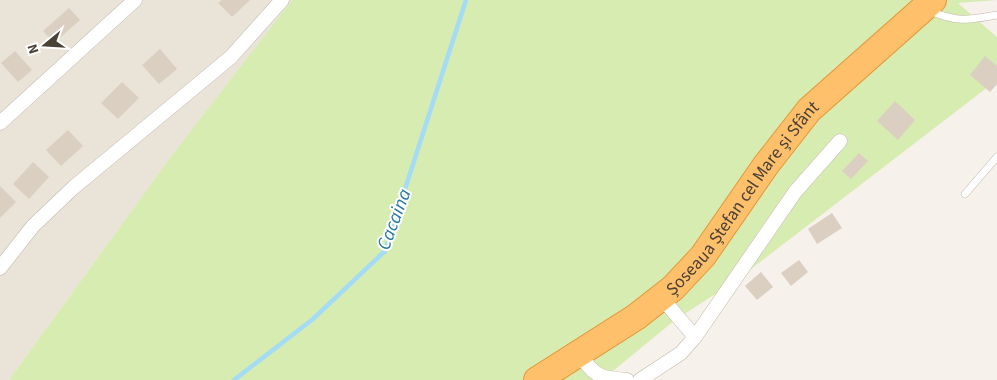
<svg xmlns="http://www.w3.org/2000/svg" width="997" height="380" viewBox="0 0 997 380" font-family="'Source Sans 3',sans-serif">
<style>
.residential{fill:#eae3d8}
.green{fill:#d7ecb1}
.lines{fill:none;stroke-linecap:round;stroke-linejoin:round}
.stream{stroke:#a4dbf5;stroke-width:4.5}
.building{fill:#dbcfc2}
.lane-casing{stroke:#c2b8ac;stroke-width:8}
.street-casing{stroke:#c2b8ac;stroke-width:15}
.highway-casing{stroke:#e69434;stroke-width:28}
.lane{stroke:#fff;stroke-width:7}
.street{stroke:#fff;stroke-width:14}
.highway{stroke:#ffc06c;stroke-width:26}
.labels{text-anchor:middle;stroke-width:4;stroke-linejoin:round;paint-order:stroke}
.street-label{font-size:18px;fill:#4a4137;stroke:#fff}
.water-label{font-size:19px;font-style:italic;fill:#257aa4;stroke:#fff}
</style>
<rect width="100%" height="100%" fill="#f6f1ea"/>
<path class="residential" d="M0 0H292L175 151 9 380H0Z"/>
<path class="green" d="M292 0H997L958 3 997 37V80L734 282 675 320 602 380H9L175 151Z"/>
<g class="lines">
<path class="stream" d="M234 380 313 319 385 251 466 0"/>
</g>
<g class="building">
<path d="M222 0H250L232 17 218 3Z"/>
<path d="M69 8 80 20 54 43 43 31Z"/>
<path d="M160 49 177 69 159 84 142 65Z"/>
<path d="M15 51 32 70 18 82 1 63Z"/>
<path d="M985 56 997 66V84L990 92 970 75Z"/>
<path d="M122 82 139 98 118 119 101 103Z"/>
<path d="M895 101 915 120 898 140 877 121Z"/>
<path d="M68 130 83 146 61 166 46 150Z"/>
<path d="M859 153 868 161 851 179 842 171Z"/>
<path d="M33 162 49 177 29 199 13 184Z"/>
<path d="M0 186 16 202 0 218Z"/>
<path d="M832 213 842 228 817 244 808 229Z"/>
<path d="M799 260 808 272 791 286 781 273Z"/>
<path d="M761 272 773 287 757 300 745 286Z"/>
</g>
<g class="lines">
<g class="lane-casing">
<g id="lane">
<path d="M930 11C959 23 967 20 997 15"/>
<path d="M965 194 997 157"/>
</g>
</g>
<g class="street-casing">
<g id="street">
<path d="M0 123 135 0"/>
<path d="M0 268 33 226 74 187 231 57 282 0"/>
<path d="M695 337 795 192 840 141"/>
<path d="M579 353C595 377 599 378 627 380"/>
<path d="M640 380 681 353 695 337 661 297"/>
</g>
</g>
<g class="highway-casing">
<g id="highway">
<path id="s1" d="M537 380 636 317 673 288 703 256 766 165 809 110 933 0"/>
</g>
</g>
<use href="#lane" class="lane"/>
<use href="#street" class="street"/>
<use href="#highway" class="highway"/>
</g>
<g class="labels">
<g class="street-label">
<text dy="6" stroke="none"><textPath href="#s1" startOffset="278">Șoseaua Ștefan cel Mare și Sfânt</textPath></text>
</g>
<g class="water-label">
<text transform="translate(393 219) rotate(-69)" y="7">Cacaina</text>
</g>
</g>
<g transform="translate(45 45) rotate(252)" stroke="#ffffff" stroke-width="4" paint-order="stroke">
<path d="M0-4L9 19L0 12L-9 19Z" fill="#4a4137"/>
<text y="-8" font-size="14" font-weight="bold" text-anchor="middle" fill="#4a4137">N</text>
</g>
</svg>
